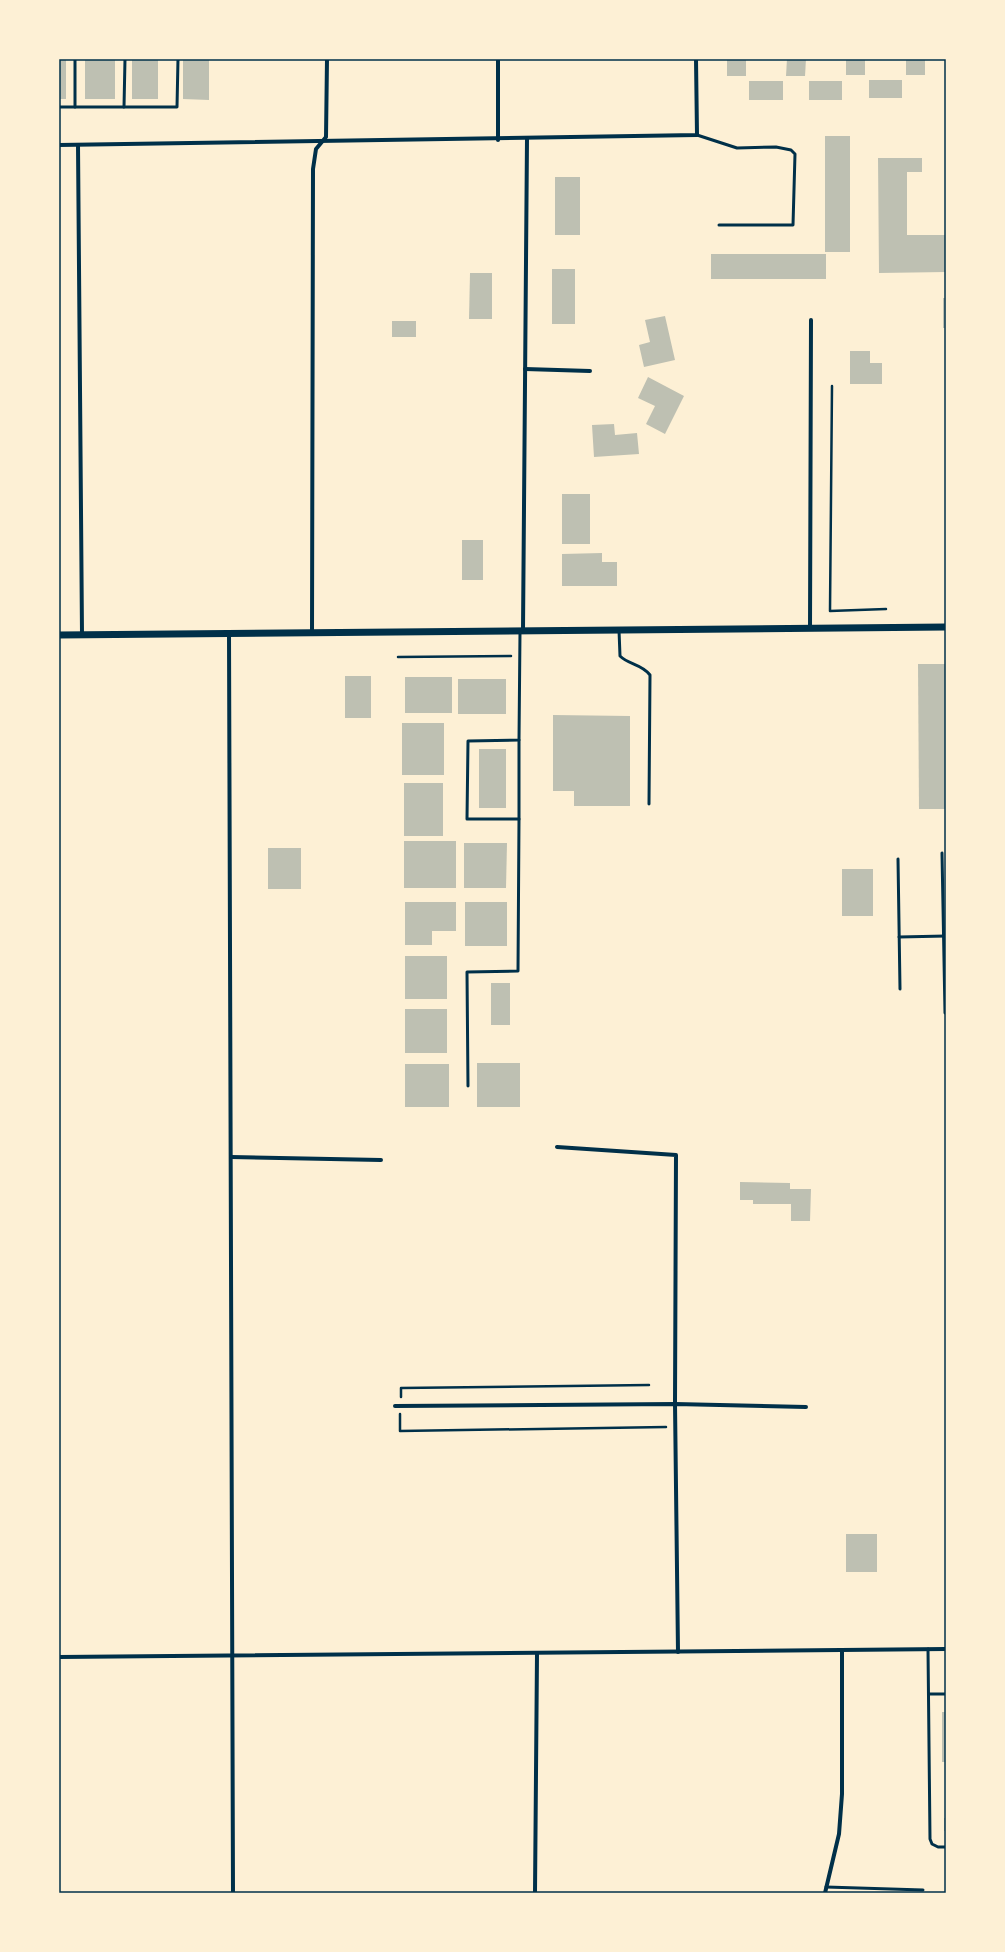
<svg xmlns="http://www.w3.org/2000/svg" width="1005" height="1952" viewBox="0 0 1005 1952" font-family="Ubuntu,sans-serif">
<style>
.building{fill:#bec0b2}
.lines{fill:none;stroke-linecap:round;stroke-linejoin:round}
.path{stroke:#003049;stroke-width:2.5}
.service{stroke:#003049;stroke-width:3}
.minor{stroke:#003049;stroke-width:4}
.tertiary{stroke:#003049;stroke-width:7}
.neatline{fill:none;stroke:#003049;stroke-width:1.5}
</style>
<rect width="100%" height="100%" fill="#fdf0d5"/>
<g class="building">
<rect x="59" y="59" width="7" height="40"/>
<rect x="85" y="59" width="30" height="40"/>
<rect x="132" y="59" width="26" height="40"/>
<path d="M183 59H209V100L183 99Z"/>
<rect x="727" y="59" width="19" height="17"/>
<path d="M787 59H806L805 76H786Z"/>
<rect x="846" y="59" width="19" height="16"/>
<rect x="906" y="59" width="19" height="16"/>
<rect x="869" y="80" width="33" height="18"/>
<rect x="749" y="81" width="34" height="19"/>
<rect x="809" y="81" width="33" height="19"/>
<rect x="825" y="136" width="25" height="116"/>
<path d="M878 158H922V172H907V235H946V272L879 273Z"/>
<rect x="555" y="177" width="25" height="58"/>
<rect x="711" y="254" width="115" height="25"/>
<rect x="552" y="269" width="23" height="55"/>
<path d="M470 273H492V319H469Z"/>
<rect x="943" y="298" width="3" height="30"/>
<path d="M665 316 675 360 644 367 639 345 650 342 645 320Z"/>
<rect x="392" y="321" width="24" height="16"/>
<path d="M850 351H870V363H882V384H850Z"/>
<path d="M648 377 684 396 665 434 646 424 655 406 638 398Z"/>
<path d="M614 424 615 435 637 433 639 454 594 457 592 425Z"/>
<rect x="562" y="494" width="28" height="50"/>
<rect x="462" y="540" width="21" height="40"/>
<path d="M602 553V562H617V586H562V554Z"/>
<path d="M918 664H946V809H919Z"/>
<rect x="345" y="676" width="26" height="42"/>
<rect x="405" y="677" width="47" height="36"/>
<rect x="458" y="679" width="48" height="35"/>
<path d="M553 715 630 716V806H574V791H553Z"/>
<rect x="402" y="723" width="42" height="52"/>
<rect x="479" y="749" width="27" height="59"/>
<rect x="404" y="783" width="39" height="53"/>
<rect x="404" y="841" width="52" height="47"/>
<path d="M464 843H507L506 888H464Z"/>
<rect x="268" y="848" width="33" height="41"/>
<rect x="842" y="869" width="31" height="47"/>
<path d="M405 902H456V931H432V945H405Z"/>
<rect x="465" y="902" width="42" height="44"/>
<rect x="405" y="956" width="42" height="43"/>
<rect x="491" y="983" width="19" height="42"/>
<rect x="405" y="1009" width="42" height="44"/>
<rect x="477" y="1063" width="43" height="44"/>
<rect x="405" y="1064" width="44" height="43"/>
<path d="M740 1182 790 1183V1189H811L810 1221H791V1204H753V1200H740Z"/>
<rect x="846" y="1534" width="31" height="38"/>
<rect x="942" y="1712" width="4" height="50"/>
<rect x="944" y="1818" width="2" height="13"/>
</g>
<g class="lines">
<g class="path">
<path d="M832 386 830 611 886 609"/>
<path d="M398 657 511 656"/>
<path d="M401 1397V1388L649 1385"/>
<path d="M400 1414V1431L666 1427"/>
</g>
<g class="service">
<path d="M75 59V107"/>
<path d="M59 107H177L178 59"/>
<path d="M124 107 125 59"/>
<path d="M697 135 737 148 776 147 791 150 795 154 793 225H719"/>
<path d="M619 630 620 656C629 665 642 664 650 675L649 804"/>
<path d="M519 740V819"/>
<path d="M942 853 945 1013"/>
<path d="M898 859 900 989"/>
<path d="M899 937 946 936"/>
<path d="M468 1086 467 972 518 971 519 819H467L468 741 519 740 520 632"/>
<path d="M928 1649 930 1839 932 1844 938 1847H946"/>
<path d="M929 1694H946"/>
<path d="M826 1887 923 1890"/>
</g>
<g class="minor">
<path d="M498 140V59"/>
<path d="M59 145 697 135 696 59"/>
<path d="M78 145 82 634"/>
<path d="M525 369 590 371"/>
<path d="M810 629 811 320"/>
<path d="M523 630 527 139"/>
<path d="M312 632 313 169 316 149 326 137 327 59"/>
<path d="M229 633 233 1893"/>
<path d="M557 1147 676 1155 675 1404 678 1652"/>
<path d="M231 1157 381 1160"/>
<path d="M395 1406 675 1404 806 1407"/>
<path d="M59 1657 946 1649"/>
<path d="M535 1893 537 1654"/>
<path d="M825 1893 839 1834 842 1794V1650"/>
</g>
<path class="tertiary" d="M59 635 946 627"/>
</g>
<rect width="1005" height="1952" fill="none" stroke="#fdf0d5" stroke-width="120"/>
<rect x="60" y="60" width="885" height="1832" class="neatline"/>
</svg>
